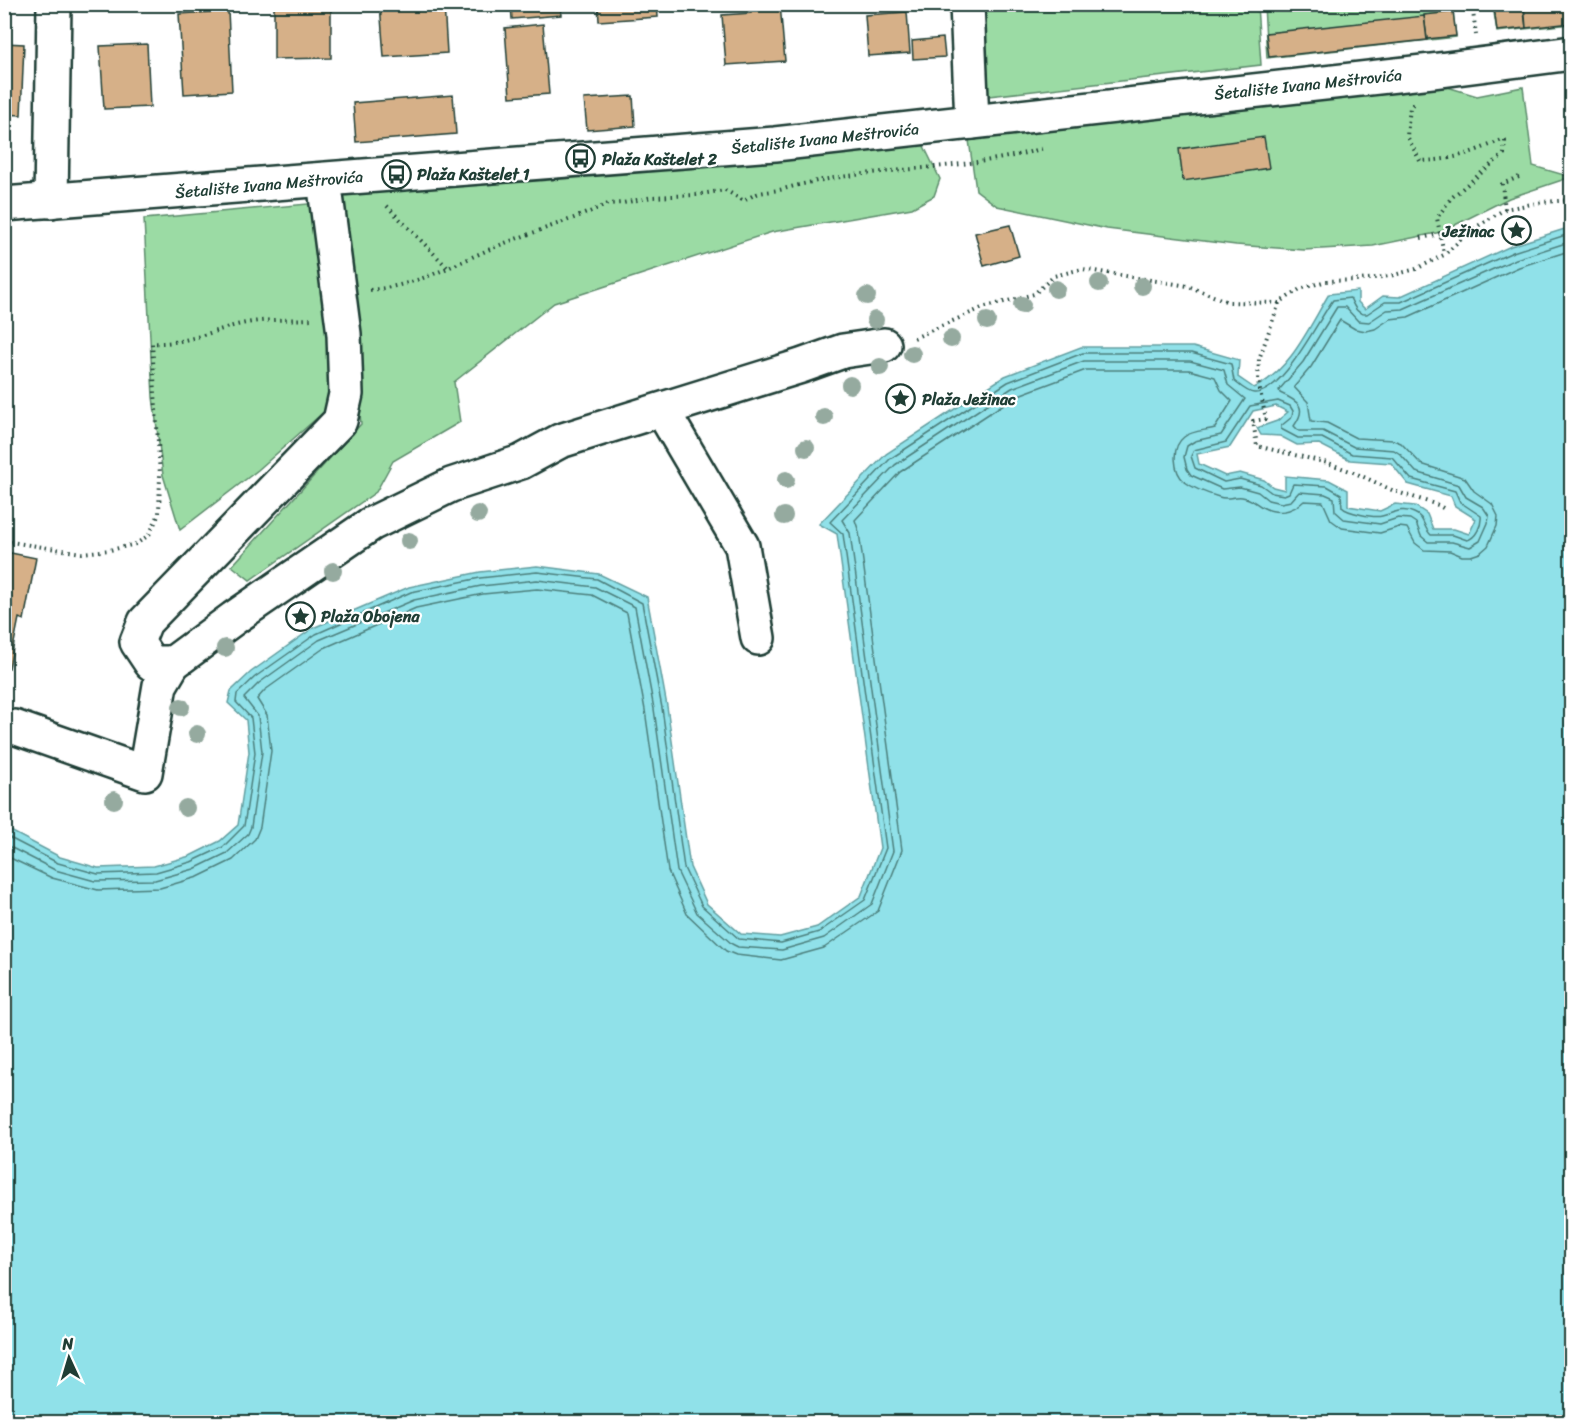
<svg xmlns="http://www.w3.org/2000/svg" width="1576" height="1427" font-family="Sriracha,sans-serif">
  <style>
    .green { fill: #9bdba4; stroke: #5d8c6c; stroke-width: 1.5 }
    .water { fill: #90e1e9; stroke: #639fa1; stroke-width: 1.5; fill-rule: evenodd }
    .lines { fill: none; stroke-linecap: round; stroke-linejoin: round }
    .shore { stroke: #4c7f7c; stroke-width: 1.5 }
    .building { fill: #d6b088; stroke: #1f3d34; stroke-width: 1.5 }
    .minor-casing { stroke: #1f3d34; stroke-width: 38 }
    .path { stroke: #1f3d34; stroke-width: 4; stroke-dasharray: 1.5 4.5; stroke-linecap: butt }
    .minor { stroke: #fff; stroke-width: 33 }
    .tree { fill: #95aa9f }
    .labels { text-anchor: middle; stroke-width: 4.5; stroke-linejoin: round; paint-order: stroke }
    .street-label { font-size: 16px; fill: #1f3d34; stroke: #fff }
    .poi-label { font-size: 16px; font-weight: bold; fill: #1f3d34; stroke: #fff; text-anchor: start }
  </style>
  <rect width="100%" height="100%" fill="#fff"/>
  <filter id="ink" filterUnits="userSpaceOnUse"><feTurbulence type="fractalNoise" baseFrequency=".0167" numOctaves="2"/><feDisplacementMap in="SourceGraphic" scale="12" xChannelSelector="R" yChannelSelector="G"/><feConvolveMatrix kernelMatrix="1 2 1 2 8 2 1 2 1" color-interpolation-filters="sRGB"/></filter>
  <g filter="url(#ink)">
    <g class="green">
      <polygon points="976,5 1257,5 1261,65 980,97"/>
      <polygon points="1264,5 1571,5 1571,24 1497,32 1493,6 1453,10 1456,37 1267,58"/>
      <polygon points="1434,83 1477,96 1523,87 1533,166 1571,177 1509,198 1441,232 1373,246 1304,250 1236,245 1107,229 997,206 976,190 968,133"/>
      <polygon points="920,138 940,179 934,196 912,208 772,232 554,303 454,382 460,422 393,461 376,492 250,580 232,566 361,424 339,193"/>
      <polygon points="319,203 335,402 258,470 180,530 163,475 153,397 144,219"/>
    </g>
    <path class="water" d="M1571 227V1422H5V828L60 857 98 868 154 866 190 856 220 841 238 825 249 752 246 720 228 703 231 691 251 672 313 628 409 587 480 572 537 566 599 574 647 597 667 706 690 867 707 904 741 934 780 937 817 927 861 896 880 848 837 534 819 524 886 454 1005 376 1081 347H1193L1239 360 1238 377 1254 388C1291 370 1309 327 1329 294L1358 291V302L1365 309 1383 296 1399 297 1511 246ZM1276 406 1288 412 1277 421 1257 428 1261 435 1280 436 1297 445 1319 444 1350 460 1391 463 1408 484 1451 496 1455 506 1476 519 1469 534 1454 529H1433L1427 514 1415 506 1395 504 1380 511 1348 506V490L1329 480 1285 476V490L1273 487 1264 480 1240 473 1225 476 1199 464 1197 454 1230 447 1253 411Z"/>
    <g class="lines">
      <g class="shore">
        <path d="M1278 401 1290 406 1293 411 1292 417 1281 426V429L1298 438H1322L1352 454 1392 457 1411 479 1455 491 1460 502 1481 516C1482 525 1476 538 1467 540L1453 535H1431C1423 528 1425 517 1414 513 1402 507 1394 513 1382 516 1374 518 1347 513 1342 507L1341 494 1327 486 1293 484 1289 493 1284 495 1272 493 1261 485 1240 479 1224 482 1195 468 1191 456 1194 450 1226 442 1250 406Z"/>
        <path d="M4 835 58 863 98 874 156 872 191 862 223 847 244 826 255 753 251 718 236 702 237 694 255 677 316 634 411 592 480 578 537 572 597 579 642 603 662 708 684 868 702 906 739 939 781 943 819 932 865 900 886 848 843 534 830 522 890 459 1008 382 1083 353H1191L1231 364 1234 381C1239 385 1248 393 1254 393 1282 395 1318 320 1333 300L1350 298C1354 305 1356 315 1367 314L1385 302H1401L1513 252 1572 233"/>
        <path d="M4 844 55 870 95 881 155 880 194 869 227 853 248 834 251 827 262 752 258 716 244 698 259 683 319 640 414 600 481 586 537 580 595 587 635 607 654 709 677 871 697 913 732 944 738 947 782 950 824 938 872 904 893 851 850 533 842 520 895 465 1012 388 1084 361H1190L1224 370 1228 385 1245 399 1221 435 1195 441 1187 446 1184 457 1187 469 1191 475 1222 489 1240 487 1258 492 1268 500 1281 503 1291 501 1299 492 1325 494 1334 498 1335 511 1344 519 1380 524 1398 518 1410 519 1416 523 1421 536 1428 542H1452L1470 547 1480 541 1488 523 1489 516 1483 507 1466 497 1459 485 1416 472 1400 454 1394 450 1354 447 1323 431H1299L1294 426C1308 407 1298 401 1280 393L1279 390 1303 362 1337 307H1345L1358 321 1369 322 1387 310 1403 309 1516 259 1572 241"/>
        <path d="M4 855 52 878 98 890 160 888 198 877 233 860 255 839 260 827 271 751 267 715 257 699 265 690 324 648 416 608 483 594 537 589 592 595 627 613 645 710 668 871 687 914 726 951 736 955 781 960 824 948 878 911 902 850 859 532 855 520 900 472 1016 396 1086 370H1189L1215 377 1221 390 1232 401 1215 428C1205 431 1193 430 1184 437 1171 447 1173 472 1185 482 1194 489 1209 494 1219 497 1227 500 1234 496 1242 497 1251 498 1255 503 1262 507 1277 515 1292 512 1304 501L1323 502 1331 520 1342 528 1380 533 1399 527 1407 528 1415 543 1424 550 1450 551 1462 556H1471L1480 553 1488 546 1497 526 1498 516 1492 504 1474 491 1465 478 1421 464 1401 443 1393 440 1356 438 1327 423 1311 421 1308 402 1294 387 1311 367 1340 320 1355 329 1366 331 1375 329 1390 319 1408 317 1519 267 1572 250"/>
      </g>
    </g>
    <g class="building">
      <polygon points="274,4 331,4 331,58 274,59"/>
      <polygon points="380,4 444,4 447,53 384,57"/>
      <polygon points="511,4 560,4 561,15 512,19"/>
      <polygon points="598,4 657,4 658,17 599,21"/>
      <polygon points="750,4 780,4 785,61 726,65 722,15 751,13"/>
      <polygon points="1513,4 1523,4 1526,28 1497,31 1494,7"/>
      <polygon points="1524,4 1572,4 1572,23 1526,28"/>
      <polygon points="228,11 232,91 184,94 179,14"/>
      <polygon points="907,12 910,53 868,56 865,15"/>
      <polygon points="1453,12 1456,36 1427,39 1424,15"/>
      <polygon points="1424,16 1427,40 1269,57 1266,33"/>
      <polygon points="543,24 549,94 510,97 505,28"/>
      <polygon points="943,38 945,57 913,59 912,41"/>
      <polygon points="4,43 24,44 21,115 4,114"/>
      <polygon points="147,44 150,107 104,109 100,46"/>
      <polygon points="453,95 456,134 356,142 353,103"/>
      <polygon points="633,96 635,126 587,130 584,99"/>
      <polygon points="1264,137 1269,168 1183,181 1179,149"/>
      <polygon points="1010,225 1019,256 984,266 975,233"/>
      <polygon points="6,552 36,558 24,620 19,618 9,668 4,667 4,555"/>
    </g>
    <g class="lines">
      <defs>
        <g id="minor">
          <polyline points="967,4 972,122"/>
          <polyline points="51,201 54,4"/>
          <polyline points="4,204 775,144 1432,71 1572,53"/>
          <polyline points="662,410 742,546 758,638"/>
          <polyline points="173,663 151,663 137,642 145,622 340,421 346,394 344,334 324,180"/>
          <polyline points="14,727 145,773 160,685 173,663 234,618 371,524 451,485 521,462 560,441 801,366 843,351 884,345"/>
        </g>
      </defs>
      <use href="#minor" class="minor-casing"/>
      <g class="path">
        <polyline points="1472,4 1476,35"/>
        <path d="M1413 104 1410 107 1407 136 1420 161C1455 160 1470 153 1502 140L1505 141 1504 154 1451 198 1437 218 1444 254"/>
        <polyline points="387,206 449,269"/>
        <polyline points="1505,209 1502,184 1519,177"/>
        <polyline points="1421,238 1440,234"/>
        <path d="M370 290C421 285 453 264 500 245 535 231 573 220 608 204L623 203 652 197 696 195 725 190 744 201C749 198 755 194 760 193 769 191 778 191 787 188 871 165 961 173 1044 148"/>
        <polyline points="1279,303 1259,359 1258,381 1266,419 1253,421 1257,446 1328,463 1353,472 1394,491 1438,505 1446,510"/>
        <polyline points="914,338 982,308 1034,294 1054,276 1082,269 1188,286 1228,302 1279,303 1300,289 1326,281 1360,280 1390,276 1416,269 1444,255 1470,231 1505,209 1543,202 1572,200"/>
        <path d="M4 541 82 553 110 550 136 544 149 535 159 514 160 475 152 343C189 345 217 327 252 322 272 319 293 320 312 319"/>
      </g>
      <use href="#minor" class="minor"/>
    </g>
    <g class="tree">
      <circle cx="1099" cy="283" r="9"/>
      <circle cx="1142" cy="286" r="9"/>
      <circle cx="1056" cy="289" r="9"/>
      <circle cx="867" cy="296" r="9"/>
      <circle cx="1022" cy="305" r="9"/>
      <circle cx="875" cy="320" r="9"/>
      <circle cx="987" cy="321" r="9"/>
      <circle cx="951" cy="339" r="9"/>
      <circle cx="912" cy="354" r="9"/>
      <circle cx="880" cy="367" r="9"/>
      <circle cx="850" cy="385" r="9"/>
      <circle cx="824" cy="417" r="9"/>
      <circle cx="806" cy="448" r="9"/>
      <circle cx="786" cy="480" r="9"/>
      <circle cx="478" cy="514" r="9"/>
      <circle cx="784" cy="516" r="9"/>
      <circle cx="409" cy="541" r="9"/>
      <circle cx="333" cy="571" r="9"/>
      <circle cx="225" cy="648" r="9"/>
      <circle cx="181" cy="707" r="9"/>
      <circle cx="197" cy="734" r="9"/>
      <circle cx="114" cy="800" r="9"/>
      <circle cx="186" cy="808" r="9"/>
    </g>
  </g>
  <defs>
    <symbol id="bus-ring" viewBox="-11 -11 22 22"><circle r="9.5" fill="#fff" stroke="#1f3d34" stroke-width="1.5"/><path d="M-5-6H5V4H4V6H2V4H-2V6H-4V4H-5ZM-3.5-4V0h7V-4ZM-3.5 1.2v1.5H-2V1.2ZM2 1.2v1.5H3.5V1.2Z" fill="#1f3d34"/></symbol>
    <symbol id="sight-ring" viewBox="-11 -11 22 22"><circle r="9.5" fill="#fff" stroke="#1f3d34" stroke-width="1.5"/><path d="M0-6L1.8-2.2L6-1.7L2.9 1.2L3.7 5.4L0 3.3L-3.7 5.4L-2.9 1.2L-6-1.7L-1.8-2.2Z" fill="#1f3d34"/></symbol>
  </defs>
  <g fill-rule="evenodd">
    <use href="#bus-ring" x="564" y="142" width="33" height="33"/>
    <use href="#bus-ring" x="380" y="158" width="33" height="33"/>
    <use href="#sight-ring" x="1500" y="214" width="33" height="33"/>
    <use href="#sight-ring" x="884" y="382" width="33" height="33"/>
    <use href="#sight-ring" x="284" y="600" width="33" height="33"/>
  </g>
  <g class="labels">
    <g class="street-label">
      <text transform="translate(1308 84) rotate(-6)" y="6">Šetalište Ivana Meštrovića</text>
      <text transform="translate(825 138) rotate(-6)" y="6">Šetalište Ivana Meštrovića</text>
      <text transform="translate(269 184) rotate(-5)" y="6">Šetalište Ivana Meštrovića</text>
    </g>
    <g class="poi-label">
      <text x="602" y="165">Plaža Kaštelet 2</text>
      <text x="417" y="180">Plaža Kaštelet 1</text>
      <text x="1495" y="237" text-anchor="end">Ježinac</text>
      <text x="922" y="405">Plaža Ježinac</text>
      <text x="321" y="622">Plaža Obojena</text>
    </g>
  </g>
  <rect width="1576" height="1427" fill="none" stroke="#fff" stroke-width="24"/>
  <rect x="12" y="12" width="1552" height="1403" fill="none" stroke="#1f3d34" stroke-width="2" filter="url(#ink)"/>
  <g transform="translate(69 1358) rotate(356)" stroke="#ffffff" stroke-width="4.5" paint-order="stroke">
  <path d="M0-4.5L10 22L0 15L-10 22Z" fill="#1f3d34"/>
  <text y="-9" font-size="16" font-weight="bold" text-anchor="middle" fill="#1f3d34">N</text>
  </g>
</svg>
